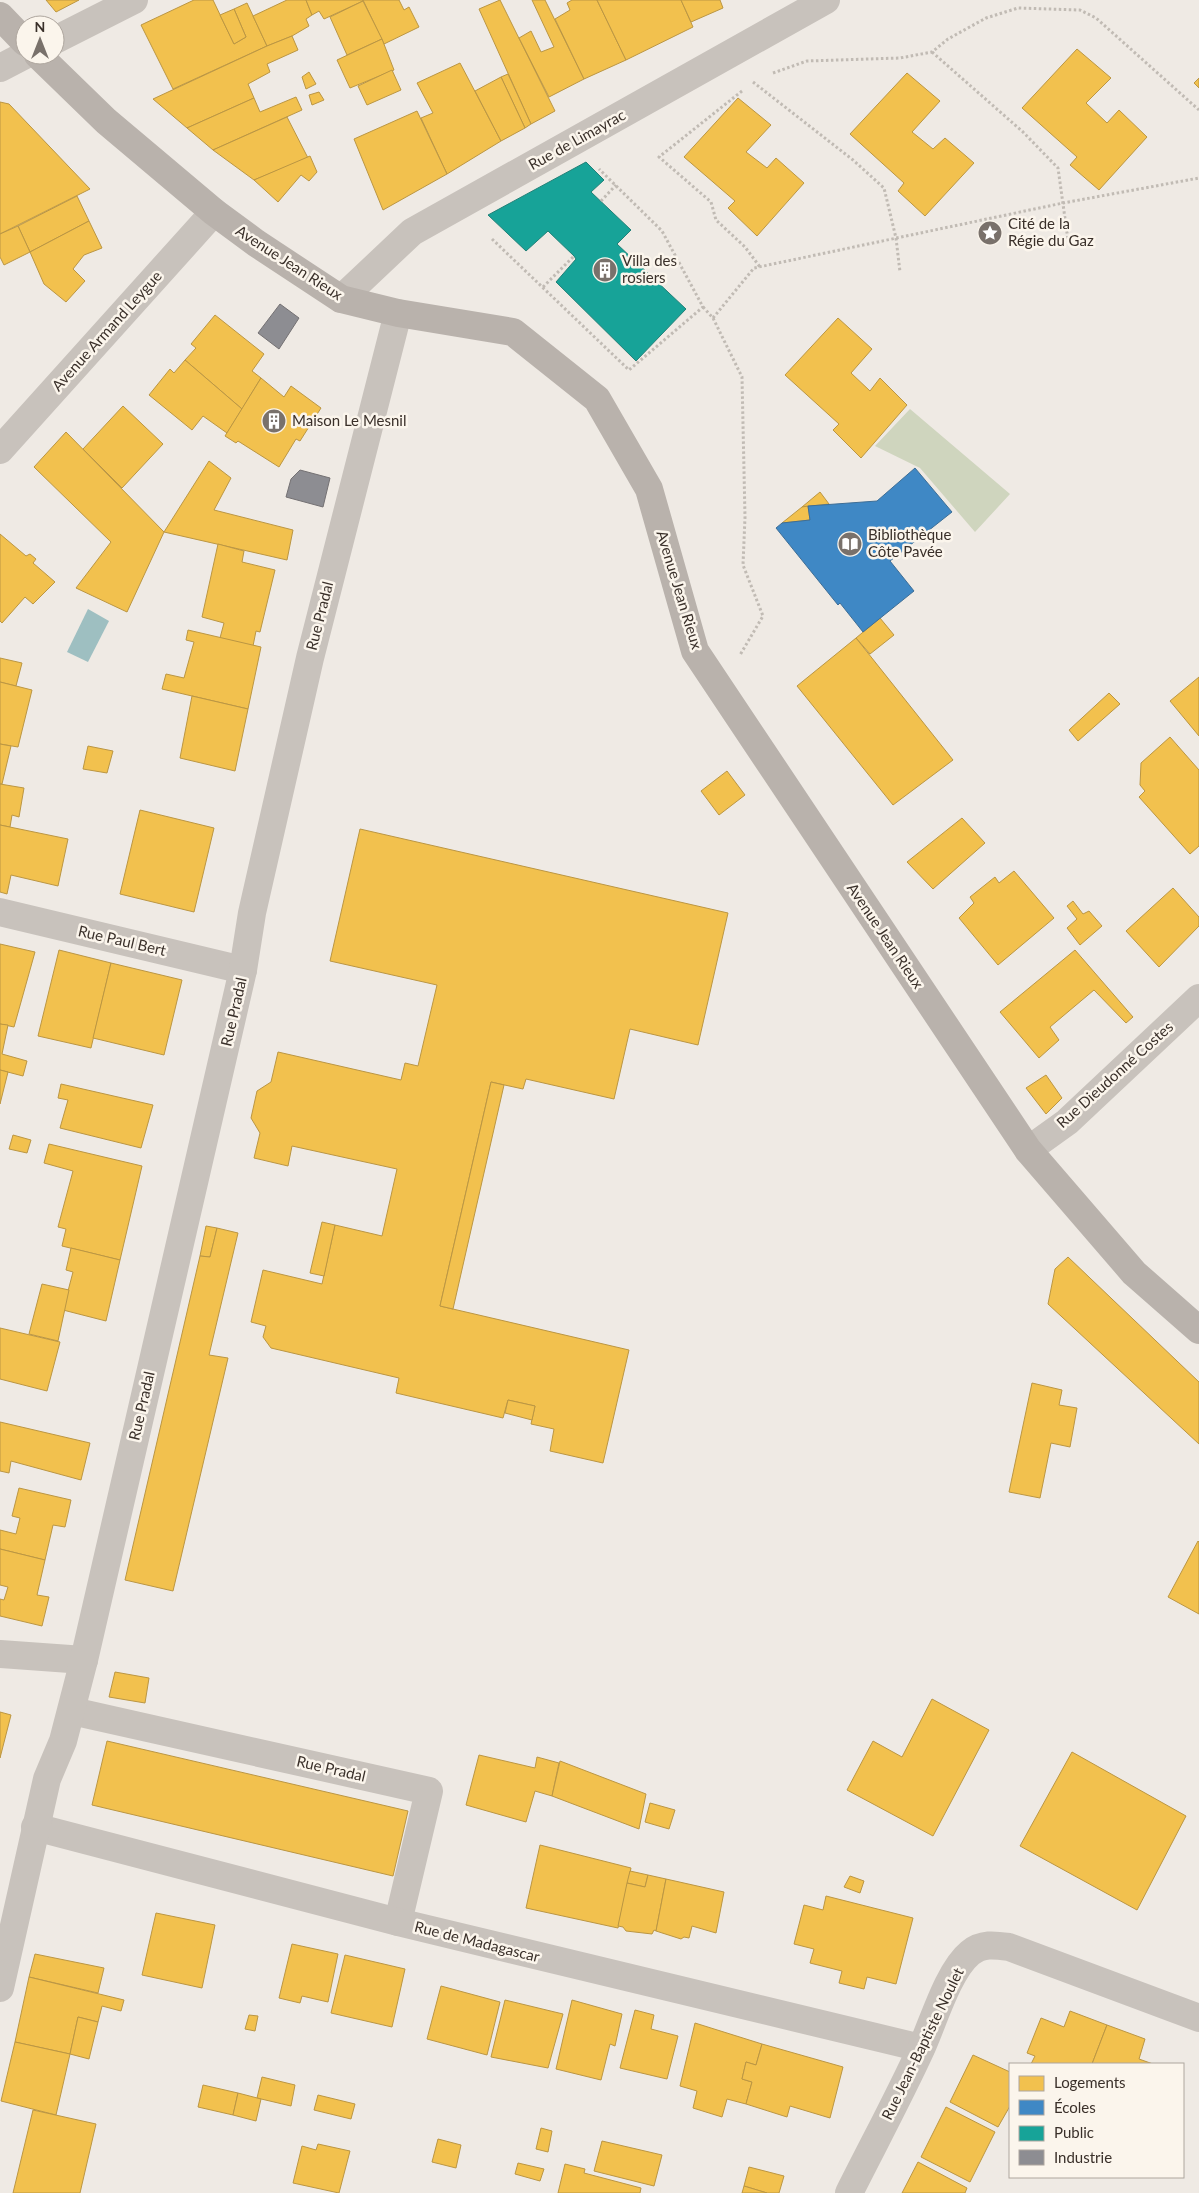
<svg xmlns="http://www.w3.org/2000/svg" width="1199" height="2193" font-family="Lato,sans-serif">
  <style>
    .green { fill: #cfd5be }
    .water { fill: #9ebfc1 }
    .homes { fill: #f2c14e; stroke: #bb9643 }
    .schools { fill: #3f88c5; stroke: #3e6e96 }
    .public { fill: #17a398; stroke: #228077 }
    .industry { fill: #8d8d92; stroke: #747173 }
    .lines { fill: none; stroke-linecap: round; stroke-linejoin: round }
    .path { stroke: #c1bbb4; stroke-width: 3; stroke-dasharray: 2.5 2.5; stroke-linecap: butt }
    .minor { stroke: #c8c2bc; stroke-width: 28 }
    .secondary { stroke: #b9b2ac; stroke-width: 28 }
    .labels { text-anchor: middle; stroke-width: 5; stroke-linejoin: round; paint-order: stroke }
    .street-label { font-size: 15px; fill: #3a302a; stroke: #fbf5ec }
    .poi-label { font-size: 15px; fill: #3a302a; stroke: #fbf5ec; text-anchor: start }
  </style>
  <rect width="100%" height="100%" fill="#efeae4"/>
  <polygon class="green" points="910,409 1010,494 975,532 920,468 875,446"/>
  <polygon class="water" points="88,609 109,621 88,662 67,652"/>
  <g class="homes">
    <polygon points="46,0 79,0 56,12"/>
    <polygon points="194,0 213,0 234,44 246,37 234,9 247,3 267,46 173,89 141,25"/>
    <polygon points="287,0 306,0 312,15 306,19 309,26 292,36 267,46 253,16"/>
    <polygon points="306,0 363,0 363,1 324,19 319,11 312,15"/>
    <polygon points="363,0 399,0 404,10 409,7 419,27 384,44"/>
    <polygon points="500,0 555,111 531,124 479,9"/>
    <polygon points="532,0 545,0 584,79 549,97 519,38 531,31 541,52 554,47"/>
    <polygon points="572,0 597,0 626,60 584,79 555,19 570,10 567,3"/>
    <polygon points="597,0 681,0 693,27 626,60"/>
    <polygon points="681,0 720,0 723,8 691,22"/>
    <polygon points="363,1 382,39 347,55 330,17"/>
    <polygon points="234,9 246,37 234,44 220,15"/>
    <polygon points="292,36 298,50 267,64 270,72 248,84 254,98 187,128 153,99 267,46"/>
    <polygon points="382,39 394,70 350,88 337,60"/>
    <polygon points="1077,49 1111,78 1086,103 1107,123 1119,110 1147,137 1099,190 1070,165 1077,157 1022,108"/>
    <polygon points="460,63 501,141 447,174 421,118 433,113 417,83"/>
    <polygon points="392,70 401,90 367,105 358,86"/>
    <polygon points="309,72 316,84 306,89 302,77"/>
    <polygon points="907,73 940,101 912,132 933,149 945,138 974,163 925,216 898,191 904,183 850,134"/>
    <polygon points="508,74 531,124 525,128 501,77"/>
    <polygon points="501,77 525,128 501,141 475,91"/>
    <polygon points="1199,78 1199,88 1194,83"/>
    <polygon points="319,92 324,100 312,105 309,95"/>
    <polygon points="296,97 302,110 213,150 187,128 254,98 260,112"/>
    <polygon points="738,98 771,125 746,152 767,168 776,158 804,183 757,236 728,208 735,201 684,157"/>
    <polygon points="0,102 9,104 90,189 0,234"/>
    <polygon points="417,111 447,174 383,210 354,139"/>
    <polygon points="287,117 308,158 254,180 213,150"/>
    <polygon points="310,156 317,172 309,181 301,175 278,202 254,180"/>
    <polygon points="77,196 89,221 30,252 18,226"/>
    <polygon points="89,221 102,248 84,255 73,269 85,281 66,302 44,284 30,252"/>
    <polygon points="18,226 30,252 4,265 0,257 0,234"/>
    <polygon points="215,315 264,354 252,371 261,378 242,409 185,360 196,348 191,344"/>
    <polygon points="838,318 872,349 851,373 870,391 880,378 907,405 861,458 833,430 839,424 785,375"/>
    <polygon points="185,360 242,409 227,433 203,416 192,430 149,395 170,369 174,373"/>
    <polygon points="261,378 284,397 291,386 321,408 300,441 296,439 279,467 238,441 236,443 225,436"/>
    <polygon points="123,406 163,444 122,488 83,449"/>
    <polygon points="66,432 164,532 127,612 76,588 111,542 34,467"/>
    <polygon points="209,461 231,478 214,510 293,530 287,560 164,532"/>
    <polygon points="820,492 829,504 802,507"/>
    <polygon points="808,506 810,520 782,523 802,507"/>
    <polygon points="0,534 26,556 30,554 36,559 33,563 55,582 33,604 25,597 2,623 0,621"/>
    <polygon points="218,544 244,551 242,562 275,570 260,632 256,631 253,646 220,638 224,623 202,617"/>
    <polygon points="880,618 894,635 870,654 856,638"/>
    <polygon points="188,630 261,647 248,709 162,689 166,674 184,678 194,642 186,640"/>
    <polygon points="856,638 953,760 893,805 797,686"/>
    <polygon points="0,658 22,663 16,686 0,682"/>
    <polygon points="1199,677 1199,736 1170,701"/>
    <polygon points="0,682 32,690 18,747 0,744"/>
    <polygon points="1109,693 1120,704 1078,741 1069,730"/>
    <polygon points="192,696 248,709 235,771 180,758"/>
    <polygon points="1170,737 1199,770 1199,846 1190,854 1139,797 1145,791 1140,785 1141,763"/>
    <polygon points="0,744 11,746 2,784 0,784"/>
    <polygon points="88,746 113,751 107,773 83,769"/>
    <polygon points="727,771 745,795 719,815 701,791"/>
    <polygon points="0,784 24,788 19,817 12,815 10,827 0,825"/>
    <polygon points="140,810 214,828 194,912 120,894"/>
    <polygon points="962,818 985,843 933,889 907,862"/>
    <polygon points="0,825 68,839 58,886 11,875 7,894 0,892"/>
    <polygon points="360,829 728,913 698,1045 630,1029 614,1099 526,1079 523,1089 491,1082 440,1306 629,1350 603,1463 550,1451 554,1429 531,1424 535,1406 508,1400 503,1418 396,1393 399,1378 271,1348 263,1337 266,1326 251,1322 263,1270 322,1284 335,1225 382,1236 397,1169 292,1146 288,1166 254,1158 260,1133 251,1118 257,1091 271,1082 278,1052 401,1080 405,1063 418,1066 437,985 330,961"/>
    <polygon points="1014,871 1054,918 998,965 959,918 974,903 970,897 995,877 999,883"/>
    <polygon points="1173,888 1199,917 1199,926 1159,967 1126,931"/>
    <polygon points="1073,901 1083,914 1089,911 1102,926 1080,945 1067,928 1077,919 1067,906"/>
    <polygon points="0,944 35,952 14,1027 0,1024"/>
    <polygon points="59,950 111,963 91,1048 38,1036"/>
    <polygon points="1075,950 1133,1017 1126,1023 1094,990 1050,1027 1059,1040 1039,1058 1000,1012"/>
    <polygon points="111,963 182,980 164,1055 93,1038"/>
    <polygon points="0,1024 8,1025 2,1054 27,1061 23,1076 0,1070"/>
    <polygon points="0,1070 8,1072 0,1104"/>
    <polygon points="1046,1075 1062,1098 1046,1114 1026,1088"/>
    <polygon points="491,1082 504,1085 453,1309 440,1306"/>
    <polygon points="61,1084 153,1105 141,1148 60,1128 68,1100 58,1098"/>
    <polygon points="13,1135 31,1140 27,1153 9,1149"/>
    <polygon points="49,1144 142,1166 120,1260 62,1246 66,1229 58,1227 73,1171 44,1163"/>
    <polygon points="322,1222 335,1225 324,1276 310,1273"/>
    <polygon points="206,1226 217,1228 210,1257 200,1256"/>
    <polygon points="217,1228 238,1233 209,1355 228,1358 173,1591 125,1580 200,1256 210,1257"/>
    <polygon points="71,1248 120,1260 106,1321 63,1310 73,1272 66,1270"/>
    <polygon points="1068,1257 1199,1382 1199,1444 1048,1304 1055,1269"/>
    <polygon points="42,1284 69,1290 58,1341 29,1334"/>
    <polygon points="0,1328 60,1342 47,1391 0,1379"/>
    <polygon points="1032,1383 1062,1390 1059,1405 1077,1408 1070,1447 1051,1443 1040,1498 1009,1492"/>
    <polygon points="508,1400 535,1406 532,1420 505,1413"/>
    <polygon points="0,1422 90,1443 81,1480 11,1461 9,1473 0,1471"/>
    <polygon points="19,1488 71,1500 65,1527 53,1525 45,1560 0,1549 0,1530 16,1534 20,1518 12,1516"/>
    <polygon points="1198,1541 1199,1542 1199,1614 1168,1597"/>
    <polygon points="0,1549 45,1560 37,1595 49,1597 42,1626 0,1616 0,1599 4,1600 8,1587 0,1585"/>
    <polygon points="115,1672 149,1678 145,1703 109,1697"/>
    <polygon points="932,1699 989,1730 933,1836 847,1790 873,1741 902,1757"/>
    <polygon points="0,1712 11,1715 0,1758"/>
    <polygon points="107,1741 408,1811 393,1876 92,1805"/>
    <polygon points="1072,1752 1186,1816 1137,1910 1020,1846"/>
    <polygon points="479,1755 535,1768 537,1757 559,1763 552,1796 535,1791 526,1822 466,1805"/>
    <polygon points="560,1761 646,1794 639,1829 552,1796"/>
    <polygon points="650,1803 675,1810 669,1829 645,1822"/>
    <polygon points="540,1845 631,1868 618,1928 526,1908"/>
    <polygon points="630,1871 648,1875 645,1887 627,1883"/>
    <polygon points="648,1875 666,1879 656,1931 654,1930 652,1934 626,1931 623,1927 618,1926 627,1883 645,1887"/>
    <polygon points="850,1876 864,1881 860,1893 844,1887"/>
    <polygon points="666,1879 724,1892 716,1933 692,1926 689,1938 684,1937 681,1939 656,1931"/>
    <polygon points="826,1896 913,1918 896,1984 867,1977 864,1989 839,1983 842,1971 810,1963 814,1949 794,1944 804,1905 823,1910"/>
    <polygon points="156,1913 215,1925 202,1988 142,1975"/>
    <polygon points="292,1944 338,1954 328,2002 302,1996 300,2003 279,1998"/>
    <polygon points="35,1954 104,1968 98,1993 29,1977"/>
    <polygon points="345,1955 405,1969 392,2027 331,2013"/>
    <polygon points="29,1977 124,2000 121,2011 102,2006 98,2022 78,2017 70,2054 15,2042"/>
    <polygon points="441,1986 500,2002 487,2055 427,2039"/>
    <polygon points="505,2000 563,2014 548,2068 491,2057"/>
    <polygon points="572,2000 622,2014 615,2046 610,2044 601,2080 556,2069"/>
    <polygon points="635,2010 654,2015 651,2029 678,2036 667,2079 620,2068"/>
    <polygon points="1070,2011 1107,2025 1092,2064 1031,2064 1035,2056 1027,2053 1041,2018 1064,2027"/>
    <polygon points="249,2015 258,2016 255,2031 245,2029"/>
    <polygon points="78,2017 98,2022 89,2059 70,2054"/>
    <polygon points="695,2023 762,2044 756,2065 746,2062 742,2079 752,2082 746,2104 727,2099 722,2117 693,2108 697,2091 680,2086"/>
    <polygon points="1107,2025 1145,2039 1139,2059 1153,2064 1092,2064"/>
    <polygon points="15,2042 70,2054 56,2115 1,2101"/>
    <polygon points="762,2044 843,2067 830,2118 790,2106 787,2117 746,2104 752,2082 742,2079 746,2062 756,2065"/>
    <polygon points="973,2055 1010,2072 1010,2106 998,2127 950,2102"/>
    <polygon points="262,2077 295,2085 291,2106 257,2098"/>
    <polygon points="203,2085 238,2093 233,2115 198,2107"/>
    <polygon points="238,2093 261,2099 256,2121 233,2115"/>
    <polygon points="318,2095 355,2104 351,2119 314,2110"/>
    <polygon points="946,2107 995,2132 970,2182 921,2157"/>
    <polygon points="33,2110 96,2124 80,2193 13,2193"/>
    <polygon points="541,2128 552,2131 548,2152 536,2149"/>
    <polygon points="438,2139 461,2145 456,2168 432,2162"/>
    <polygon points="602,2141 662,2155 654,2186 594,2171"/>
    <polygon points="318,2144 350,2151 339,2193 293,2183 302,2146 316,2150"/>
    <polygon points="918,2162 967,2188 965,2193 902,2193"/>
    <polygon points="518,2163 544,2169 540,2181 515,2174"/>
    <polygon points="565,2164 585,2169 584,2173 641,2188 640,2193 558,2193"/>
    <polygon points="749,2167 784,2176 779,2193 767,2193 744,2186"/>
    <polygon points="744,2186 767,2193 742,2193"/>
  </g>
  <polygon class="schools" points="915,468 952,512 890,561 914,591 863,632 840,603 838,605 776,528 782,523 810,520 808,506 877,501"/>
  <polygon class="public" points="586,162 604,180 591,192 631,230 617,244 686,309 636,361 556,282 576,259 574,256 548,231 526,251 488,215"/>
  <g class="industry">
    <polygon points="280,304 299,318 279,349 258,333"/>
    <polygon points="300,470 330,478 323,507 286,497 291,479"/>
  </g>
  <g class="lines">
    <g class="path">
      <polyline points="932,52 1023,132 1058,168 1068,240"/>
      <polyline points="773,73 807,61 900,58 932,52 948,39 986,18 1018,8 1080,10 1096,18 1199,110"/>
      <polyline points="753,82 853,160 884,188 896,238 900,272"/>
      <polyline points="742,91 659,157 711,202 716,220 745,247 760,267"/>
      <polyline points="601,201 616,185"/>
      <polyline points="492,239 629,370 703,307 662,231 599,169"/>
      <polyline points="543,287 574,256"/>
      <polyline points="703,307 713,318 742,377 745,517 743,565 763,616 740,655"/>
      <polyline points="713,318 754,268 1063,203 1199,178"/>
    </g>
    <g class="minor">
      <polyline points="55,40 134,0"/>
      <polyline points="0,68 25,55"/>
      <polyline points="341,299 412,232 826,0"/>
      <polyline points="0,450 214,212"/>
      <polyline points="0,912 243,970"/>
      <polyline points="1028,1150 1067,1122 1199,998"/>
      <polyline points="0,1654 84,1660"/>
      <polyline points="72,1711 429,1791 398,1922"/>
      <polyline points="35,1827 398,1922 921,2048"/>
      <polyline points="0,1988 47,1779 63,1741 84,1660 243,970 252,913 310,658 398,313"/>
      <path d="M849 2193C873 2145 899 2097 921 2049 933 2023 948 1971 970 1953 982 1943 995 1945 1009 1947L1199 2018"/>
    </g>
    <g class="secondary">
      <polyline points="0,16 25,42"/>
      <polyline points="38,55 106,121 214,212 256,243 341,299 398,313 513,332 597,399 649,489 695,651 1028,1150 1134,1273 1199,1330"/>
    </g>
  </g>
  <defs>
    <symbol id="sight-disc" viewBox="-11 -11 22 22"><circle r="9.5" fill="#79716b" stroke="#fbf5ec"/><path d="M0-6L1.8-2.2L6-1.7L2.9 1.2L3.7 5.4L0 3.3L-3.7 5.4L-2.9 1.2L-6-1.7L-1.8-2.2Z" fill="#fff"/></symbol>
    <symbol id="building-disc" viewBox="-11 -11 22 22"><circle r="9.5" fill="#79716b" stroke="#fbf5ec"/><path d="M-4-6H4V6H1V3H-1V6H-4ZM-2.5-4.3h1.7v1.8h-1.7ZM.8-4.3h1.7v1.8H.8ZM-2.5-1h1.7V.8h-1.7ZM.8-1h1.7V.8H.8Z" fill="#fff"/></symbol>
    <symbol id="library-disc" viewBox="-11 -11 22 22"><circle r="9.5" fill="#79716b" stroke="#fbf5ec"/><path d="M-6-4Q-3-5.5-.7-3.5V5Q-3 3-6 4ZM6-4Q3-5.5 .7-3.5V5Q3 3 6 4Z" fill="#fff"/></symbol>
  </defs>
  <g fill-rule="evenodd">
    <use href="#sight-disc" x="976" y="219" width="28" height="28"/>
    <use href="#building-disc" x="591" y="256" width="28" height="28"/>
    <use href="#building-disc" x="260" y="407" width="28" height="28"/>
    <use href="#library-disc" x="836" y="530" width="28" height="28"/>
  </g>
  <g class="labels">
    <g class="street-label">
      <text transform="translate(577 140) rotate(-29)" y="5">Rue de Limayrac</text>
      <text transform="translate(289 263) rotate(33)" y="5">Avenue Jean Rieux</text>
      <text transform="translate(107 331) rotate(-48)" y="5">Avenue Armand Leygue</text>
      <text transform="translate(679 590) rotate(73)" y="5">Avenue Jean Rieux</text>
      <text transform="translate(320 616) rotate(-76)" y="5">Rue Pradal</text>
      <text transform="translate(885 936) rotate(56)" y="5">Avenue Jean Rieux</text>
      <text transform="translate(122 941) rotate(13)" y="5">Rue Paul Bert</text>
      <text transform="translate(234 1012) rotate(-77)" y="5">Rue Pradal</text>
      <text transform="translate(1115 1075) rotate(-42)" y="5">Rue Dieudonné Costes</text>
      <text transform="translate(142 1406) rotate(-77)" y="5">Rue Pradal</text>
      <text transform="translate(331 1769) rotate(13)" y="5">Rue Pradal</text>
      <text transform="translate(477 1942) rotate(14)" y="5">Rue de Madagascar</text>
      <text transform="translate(923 2044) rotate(-64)" y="5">Rue Jean-Baptiste Noulet</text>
    </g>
    <g class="poi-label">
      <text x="1008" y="229">Cité de la<tspan x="1008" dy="17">Régie du Gaz</tspan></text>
      <text x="622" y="266">Villa des<tspan x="622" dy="17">rosiers</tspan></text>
      <text x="292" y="426">Maison Le Mesnil</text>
      <text x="868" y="540">Bibliothèque<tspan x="868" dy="17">Côte Pavée</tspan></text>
    </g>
  </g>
  <rect x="1009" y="2063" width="175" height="115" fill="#fbf5ec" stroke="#aea69e"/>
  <rect x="1019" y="2076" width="25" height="15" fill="#f2c14e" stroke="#aea69e"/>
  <text x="1054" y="2088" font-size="15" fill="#3a302a">Logements</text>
  <rect x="1019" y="2100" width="25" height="15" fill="#3f88c5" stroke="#aea69e"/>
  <text x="1054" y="2113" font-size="15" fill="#3a302a">Écoles</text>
  <rect x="1019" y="2126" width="25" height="15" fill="#17a398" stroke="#aea69e"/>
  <text x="1054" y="2138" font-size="15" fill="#3a302a">Public</text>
  <rect x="1019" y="2150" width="25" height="15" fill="#8d8d92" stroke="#aea69e"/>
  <text x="1054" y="2163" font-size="15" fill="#3a302a">Industrie</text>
  <g transform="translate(40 40)"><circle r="24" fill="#fbf5ec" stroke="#aea69e"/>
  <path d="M0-4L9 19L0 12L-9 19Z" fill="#79716b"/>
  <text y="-8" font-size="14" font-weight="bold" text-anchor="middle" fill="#3a302a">N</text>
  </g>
</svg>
